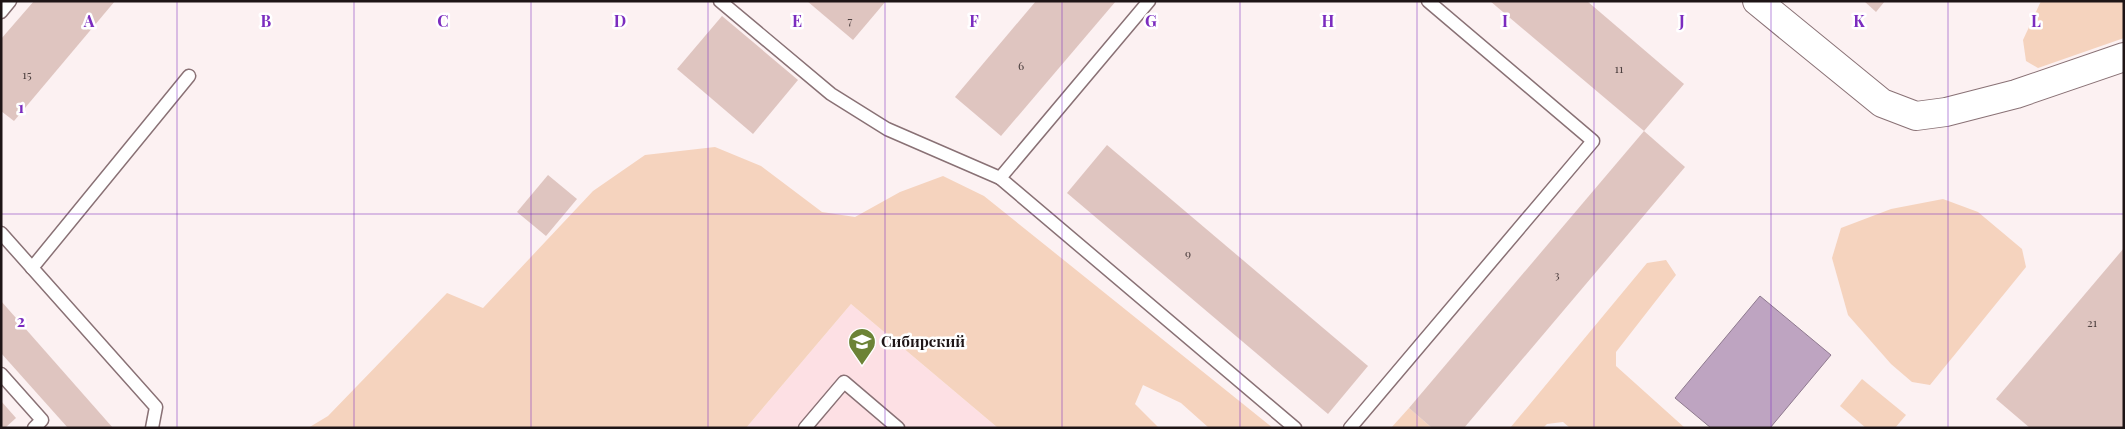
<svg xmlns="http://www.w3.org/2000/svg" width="2125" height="429" font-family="'Playfair Display',serif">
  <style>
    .built { fill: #fde0e4 }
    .green { fill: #f5d3be }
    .water { fill: #bea4c1; stroke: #8e798e }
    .building { fill: #dfc5c0 }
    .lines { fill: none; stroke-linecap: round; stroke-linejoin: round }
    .service-casing { stroke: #897175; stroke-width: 15 }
    .tertiary-casing { stroke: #897175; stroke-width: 30 }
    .service { stroke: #fff; stroke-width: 12 }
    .tertiary { stroke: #fff; stroke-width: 28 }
    .grid { fill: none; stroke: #7b2cbf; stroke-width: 1; stroke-opacity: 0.55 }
    .labels { text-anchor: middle; stroke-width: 5; stroke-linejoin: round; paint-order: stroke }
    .number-label { font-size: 12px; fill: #4e4140 }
    .poi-label { font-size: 15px; font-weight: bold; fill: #1e1516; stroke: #fff; text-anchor: start }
    .grid-label { font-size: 16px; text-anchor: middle; font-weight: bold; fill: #7b2cbf; stroke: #fff; stroke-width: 5; stroke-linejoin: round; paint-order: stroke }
  </style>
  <rect width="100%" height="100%" fill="#fcf1f2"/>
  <polygon class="built" points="851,304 998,428 746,428"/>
  <g class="green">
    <polygon points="2041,1 2124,1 2124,38 2038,68 2026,61 2023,40"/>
    <polygon points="715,147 761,166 822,212 855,217 900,192 943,176 984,196 1273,428 1209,428 1181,403 1143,385 1135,404 1159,428 998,428 851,304 746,428 308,428 328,416 447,293 483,308 593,191 645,155"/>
    <polygon points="1943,199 1978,212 2022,249 2026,267 1930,385 1912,382 1891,364 1848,315 1832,258 1841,228 1891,209"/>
    <polygon points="1666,260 1676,275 1616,352 1616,366 1685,428 1570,428 1563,422 1547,424 1543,428 1510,428 1647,263"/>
    <polygon points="1862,379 1906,415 1895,428 1866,428 1840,406"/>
    <polygon points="1409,408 1432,428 1391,428"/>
  </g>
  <polygon class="water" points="1760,296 1831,355 1770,428 1711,428 1675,398"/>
  <g class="building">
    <polygon points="34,1 115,1 14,121 1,111 1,39"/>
    <polygon points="807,1 886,1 853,40"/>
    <polygon points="1036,1 1116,1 1001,136 955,97"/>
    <polygon points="1490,1 1587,1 1684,84 1644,131"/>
    <polygon points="1864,1 1885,1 1876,12"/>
    <polygon points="722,16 798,80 753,134 677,69"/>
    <polygon points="1644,131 1685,167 1464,428 1432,428 1409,408"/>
    <polygon points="1107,145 1368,366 1328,414 1067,193"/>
    <polygon points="548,175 577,199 546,236 517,212"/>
    <polygon points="2124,248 2124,428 2030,428 1996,399"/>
    <polygon points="1,301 113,428 68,428 1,353"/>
    <polygon points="1,401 16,418 5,428 1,428"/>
  </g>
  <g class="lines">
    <defs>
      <g id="service">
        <polyline points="720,1 831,94 887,129 1000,178"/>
        <polyline points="1149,1 1000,178 1295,428"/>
        <polyline points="1,12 10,1"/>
        <polyline points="1,233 156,407 152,428"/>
        <polyline points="32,268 189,76"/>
        <polyline points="1,374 42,420 34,428"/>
        <polyline points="805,428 844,382 898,428"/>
        <polyline points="1350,428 1593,141 1428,1"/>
      </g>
      <polyline id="tertiary" points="1757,1 1882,103 1916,116 1946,112 2016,94 2124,57"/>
    </defs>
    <use href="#service" class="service-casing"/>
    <use href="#tertiary" class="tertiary-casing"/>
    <use href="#service" class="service"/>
    <use href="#tertiary" class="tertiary"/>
  </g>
  <path class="grid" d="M177 1V428M354 1V428M531 1V428M708 1V428M885 1V428M1062 1V428M1240 1V428M1417 1V428M1594 1V428M1771 1V428M1948 1V428M1 214H2124"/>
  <defs>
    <symbol id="school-pin" viewBox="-11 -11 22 30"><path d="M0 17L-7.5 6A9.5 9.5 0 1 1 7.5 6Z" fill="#6c8336" stroke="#fff"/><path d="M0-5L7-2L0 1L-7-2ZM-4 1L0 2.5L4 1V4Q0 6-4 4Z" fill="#fff"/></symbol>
  </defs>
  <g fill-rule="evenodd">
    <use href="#school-pin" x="846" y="326" width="32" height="43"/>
  </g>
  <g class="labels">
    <g class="number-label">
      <text x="850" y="25">7</text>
      <text x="1021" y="70">6</text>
      <text x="1619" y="73">11</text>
      <text x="27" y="79">15</text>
      <text x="1188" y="258">9</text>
      <text x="1557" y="279">3</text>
      <text x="2092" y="327">21</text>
    </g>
    <g class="poi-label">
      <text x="881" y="347">Сибирский</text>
    </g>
  </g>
  <g class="grid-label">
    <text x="89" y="27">A</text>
    <text x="266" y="27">B</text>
    <text x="443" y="27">C</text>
    <text x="620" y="27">D</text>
    <text x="797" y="27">E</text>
    <text x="974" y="27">F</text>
    <text x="1151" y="27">G</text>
    <text x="1328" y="27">H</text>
    <text x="1505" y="27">I</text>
    <text x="1682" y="27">J</text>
    <text x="1859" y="27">K</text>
    <text x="2036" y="27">L</text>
    <text x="21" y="113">1</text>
    <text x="21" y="327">2</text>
  </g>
  <rect width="2125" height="429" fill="none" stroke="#1e1516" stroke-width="5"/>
</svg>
